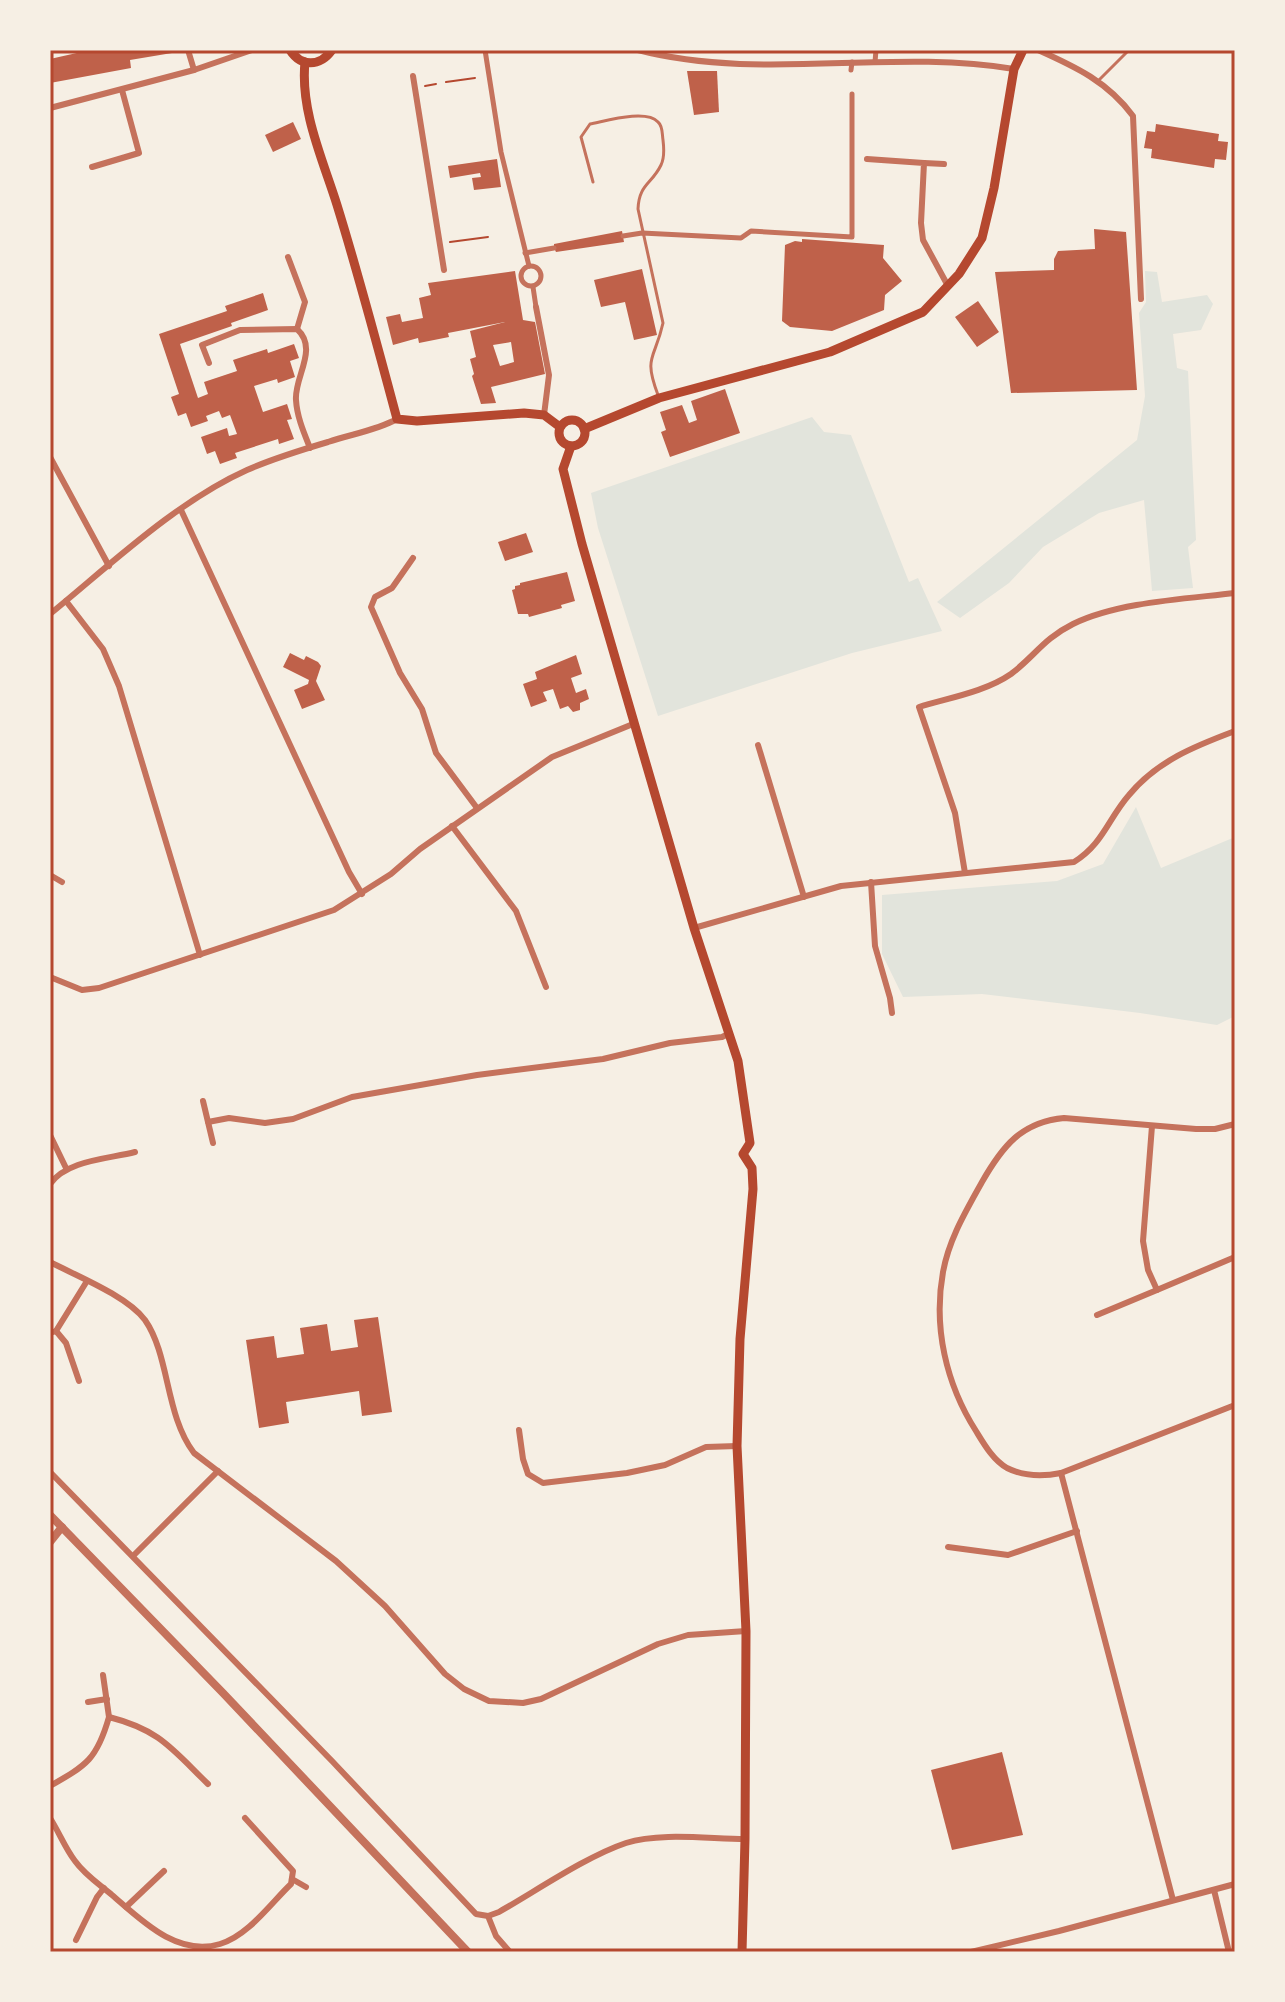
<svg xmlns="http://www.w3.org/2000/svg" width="1285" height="2002" font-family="'Zilla Slab',serif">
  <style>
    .green { fill: #e2e4dc }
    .building { fill: #bf614a; fill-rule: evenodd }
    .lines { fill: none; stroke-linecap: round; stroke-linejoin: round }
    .path { stroke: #b5482f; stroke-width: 2 }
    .service { stroke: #c5725c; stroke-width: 3 }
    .pedestrian { stroke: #c5725c; stroke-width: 5 }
    .minor { stroke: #c5725c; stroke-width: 6 }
    .tertiary { stroke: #c5725c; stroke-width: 8 }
    .secondary { stroke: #b5482f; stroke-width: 9 }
    .neatline { fill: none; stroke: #b5482f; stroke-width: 3 }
  </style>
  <rect width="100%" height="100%" fill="#f6efe4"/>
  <g class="green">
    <polygon points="1145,271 1157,272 1162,302 1207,295 1213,304 1201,330 1173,334 1177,368 1188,371 1196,540 1188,547 1193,588 1152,591 1144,500 1099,513 1043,547 1009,583 960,618 937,602 1137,440 1145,396 1139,313 1146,302"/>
    <polygon points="812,417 824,432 851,435 909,582 918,578 942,631 852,653 658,716 598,528 591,493"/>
    <polygon points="1136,807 1161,868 1235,837 1235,1016 1217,1025 1140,1013 982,994 903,997 882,954 882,895 1057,881 1103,864"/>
  </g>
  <g class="building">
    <polygon points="90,50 178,50 178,52 130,60 131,68 50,83 50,59"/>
    <polygon points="687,71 717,71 719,112 694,115"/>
    <polygon points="293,122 301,139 273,152 265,135"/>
    <polygon points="1156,124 1219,134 1218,141 1228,142 1226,160 1215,159 1214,168 1151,158 1152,149 1144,148 1147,131 1155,132"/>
    <polygon points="497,159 501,187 474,190 472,178 481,177 480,173 450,178 448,166"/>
    <polygon points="1094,229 1126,232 1137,390 1011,393 995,272 1054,270 1054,259 1058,251 1095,249"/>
    <polygon points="622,231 624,242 556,252 554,248 554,244"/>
    <polygon points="802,239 884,245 883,258 902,281 885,295 884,310 832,331 790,327 782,321 785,245 795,241 802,242"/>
    <polygon points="642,269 657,335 634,340 625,302 601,307 594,280"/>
    <path d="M515 271 523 320 535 322 545 374 491 387 496 403 481 404 472 376 474 374 470 359 476 357 470 331 505 322 448 333 449 337 419 343 418 338 393 345 386 317 400 314 402 322 423 318 419 298 431 295 428 283ZM511 342 514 362 500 366 493 345Z"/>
    <polygon points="263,293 268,310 231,323 232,326 180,344 198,398 208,394 204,382 237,371 233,360 267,349 268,353 294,344 299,358 290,361 295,377 278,383 277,379 254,386 263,412 287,404 292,419 287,420 294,439 279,444 278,439 235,453 237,458 220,464 215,451 207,454 201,437 227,428 229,436 237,434 230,415 222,418 219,411 206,416 208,421 191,427 186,413 178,416 171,397 179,394 159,334 227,311 225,306"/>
    <polygon points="978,301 999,332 977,347 955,317"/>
    <polygon points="725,389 740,433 670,457 661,432 666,430 660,412 682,405 689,423 697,420 691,401"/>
    <polygon points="526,533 533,552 505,561 498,542"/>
    <polygon points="567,572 575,601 561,605 562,608 529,617 528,614 518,614 512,590 515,589 515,586 520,585 520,583"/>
    <polygon points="290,653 304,660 306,656 318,662 321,666 316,681 325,700 302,709 294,690 308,684 309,680 283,667"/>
    <polygon points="576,655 582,674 571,678 576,693 586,689 589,699 580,703 580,710 573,712 568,706 560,709 553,689 543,692 547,701 531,707 523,684 537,679 535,672"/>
    <polygon points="378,1317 392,1412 362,1416 359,1391 286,1402 289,1423 259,1428 246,1340 274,1336 277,1358 304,1354 300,1328 327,1324 331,1351 358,1347 354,1320"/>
    <polygon points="1002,1752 1023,1835 952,1850 931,1770"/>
  </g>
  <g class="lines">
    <g class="path">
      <polyline points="446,82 475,78"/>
      <polyline points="425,86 436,84"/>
      <polyline points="450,242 488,237"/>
    </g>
    <g class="service">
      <polyline points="1099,80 1129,50"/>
      <path d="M593 182 581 137 590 124C606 121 646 109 658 122 663 126 662 134 663 140 664 148 665 157 661 165 652 184 639 184 638 209L663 323C655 360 643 355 658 395"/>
    </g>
    <g class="pedestrian">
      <polyline points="485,50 501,152 529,266"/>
      <polyline points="875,62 876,50"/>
      <polyline points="851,70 852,62"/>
      <polyline points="623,236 642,233 741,238 751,231 852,237 852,94"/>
      <polyline points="525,253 554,248"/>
      <circle cx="531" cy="276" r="10"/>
      <polyline points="533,287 536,307"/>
    </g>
    <g class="minor">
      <polyline points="188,50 194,70"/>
      <path d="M638 50C761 82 889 48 1014 69"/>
      <path d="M1038 50C1076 67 1108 82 1133 116L1141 299"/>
      <polyline points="413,76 444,270"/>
      <polyline points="50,108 194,70 252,50"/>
      <polyline points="867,159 924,163 921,223 923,240 948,286"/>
      <polyline points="924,163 944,164"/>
      <polyline points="92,167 139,153 122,90"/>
      <polyline points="288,257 305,302 297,329"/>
      <polyline points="536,307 549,375 544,415"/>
      <path d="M209 363 202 345 240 330 297 329C319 349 294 377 296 400 297 417 304 433 310 448"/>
      <polyline points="50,457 109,566"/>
      <polyline points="181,510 349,872 362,894"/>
      <polyline points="413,558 392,588 375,597 371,607 400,673 422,709 436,753 477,808"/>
      <polyline points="66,601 103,649 119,686 200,955"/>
      <path d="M50 614C110 565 176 502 247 470 272 459 301 450 328 442 351 434 375 431 397 419"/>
      <polyline points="758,745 804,897"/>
      <polyline points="452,826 516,911 546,987"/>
      <path d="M965 873 955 813 919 707C948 698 985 692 1011 674 1035 656 1043 639 1073 624 1118 602 1185 599 1235 593"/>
      <polyline points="50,875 62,882"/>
      <polyline points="871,882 875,946 890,998 892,1013"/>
      <path d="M694 928 841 886 1074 862C1103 844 1108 819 1129 795 1157 761 1195 746 1235 731"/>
      <polyline points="50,977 82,990 99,988 334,910 391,874 420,849 552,757 633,724"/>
      <polyline points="203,1101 213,1143"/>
      <polyline points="208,1122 229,1118 265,1123 293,1119 352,1097 477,1075 603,1059 670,1043 722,1037 728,1034"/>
      <path d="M1235 1124 1215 1129H1196L1064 1118C1021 1122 1002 1147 982 1182 966 1211 949 1239 943 1272 933 1327 946 1384 976 1431 984 1444 993 1460 1007 1468 1025 1477 1042 1477 1061 1473L1235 1405"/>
      <polyline points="1152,1126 1143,1241 1148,1270 1157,1290 1235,1257"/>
      <polyline points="50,1135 66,1168"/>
      <path d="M50 1184C67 1160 108 1159 135 1152"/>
      <path d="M50 1262C77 1276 127 1296 145 1320 170 1356 165 1415 194 1453L336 1561 385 1606 445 1674 464 1689 489 1701 523 1703 541 1699 658 1644 688 1635 746 1631"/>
      <polyline points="1097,1315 1157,1290"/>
      <polyline points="56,1331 66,1343 79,1381"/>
      <polyline points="50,1333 56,1331 87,1281"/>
      <polyline points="519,1430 523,1459 528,1474 543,1483 627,1473 665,1465 706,1447 737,1446"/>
      <polyline points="50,1472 332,1761 476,1914 488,1916 496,1936 510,1952"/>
      <polyline points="1061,1473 1173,1900"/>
      <polyline points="948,1547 1008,1555 1077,1531"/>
      <polyline points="133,1556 218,1471"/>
      <polyline points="103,1675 109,1717"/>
      <polyline points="88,1702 107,1699"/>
      <path d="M50 1786C87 1765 97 1759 109 1717 160 1730 172 1749 208 1784"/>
      <path d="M50 1818C59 1832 65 1848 75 1861 85 1875 99 1884 112 1895 141 1920 177 1957 220 1944 248 1936 271 1903 291 1884L293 1871 245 1818"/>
      <polyline points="292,1879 306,1887"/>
      <polyline points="1214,1890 1229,1952"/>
      <polyline points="126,1907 164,1871"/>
      <path d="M488 1916 499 1912C536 1891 587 1856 626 1843 660 1832 710 1839 745 1839"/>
      <polyline points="76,1940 97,1897 104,1888"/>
      <polyline points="971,1952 1059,1931 1235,1884"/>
    </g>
    <g class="tertiary">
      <polyline points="50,1515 223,1693 468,1952"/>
      <polyline points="50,1542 62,1527"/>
    </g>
    <g class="secondary">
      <path d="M290 50C301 67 320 67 332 50"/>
      <path d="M305 62C300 111 323 160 337 205 359 276 378 348 397 419L417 421 524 413 544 415 560 427"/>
      <circle cx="572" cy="433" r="13"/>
      <polyline points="584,429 659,398 830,352 923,312 959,274 982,238 994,188 1014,69 1023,50"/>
      <polyline points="571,446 563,469 582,544 694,928 738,1061 750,1143 743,1154 752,1168 753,1189 740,1339 737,1446 746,1631 745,1839 742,1952"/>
    </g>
  </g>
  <rect width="1285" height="2002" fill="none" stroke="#f6efe4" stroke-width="104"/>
  <rect x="52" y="52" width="1181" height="1898" class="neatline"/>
</svg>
